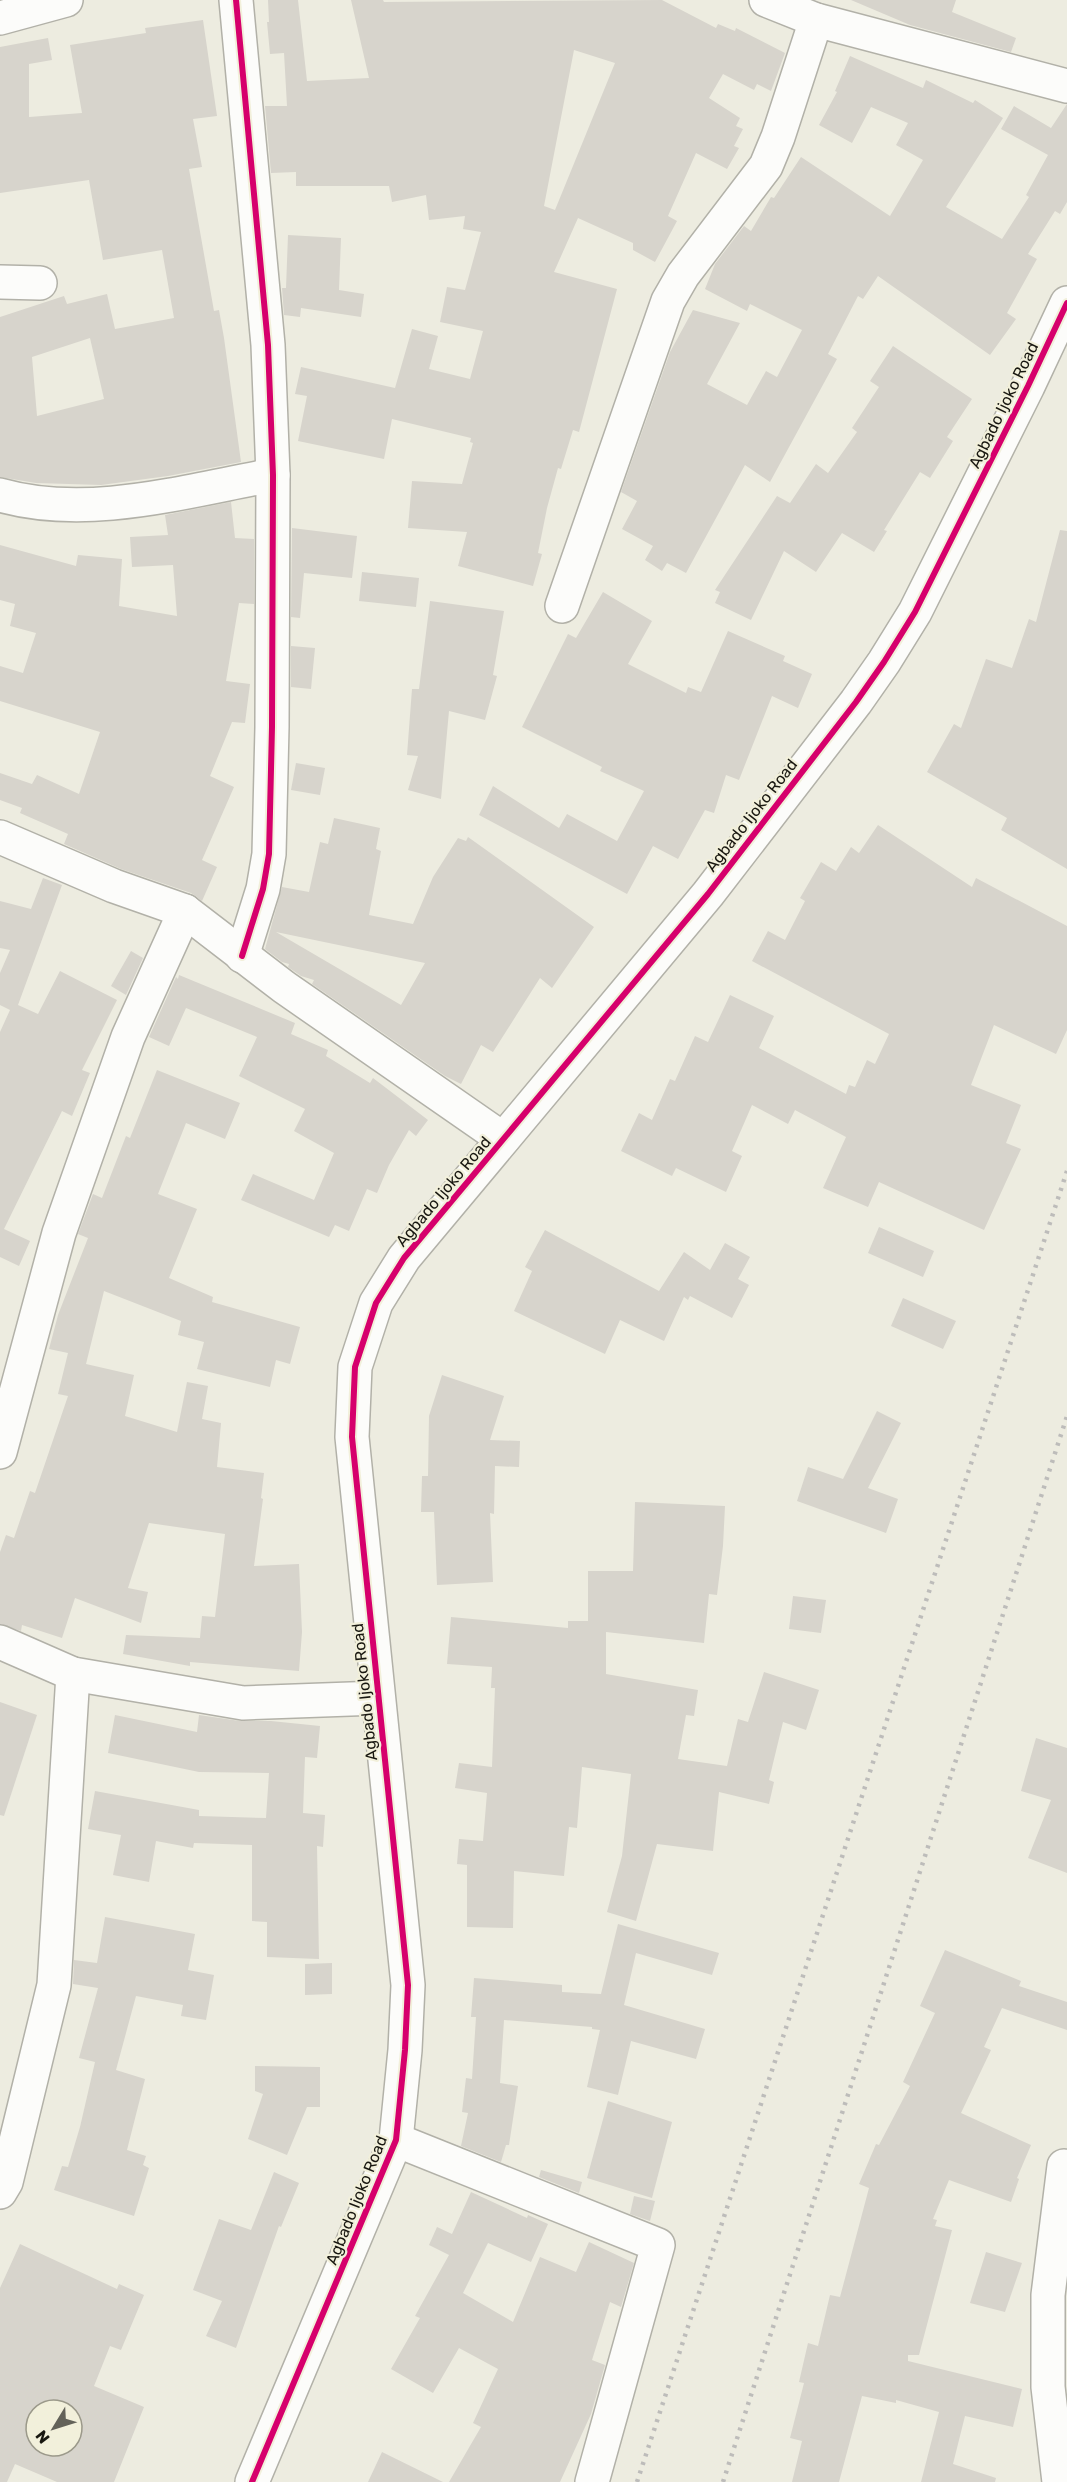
<svg xmlns="http://www.w3.org/2000/svg" width="1067" height="2482" font-family="Rubik,sans-serif">
  <style>
    .building { fill: #d7d4cc; fill-rule: evenodd }
    .lines { fill: none; stroke-linecap: round; stroke-linejoin: round }
    .minor-casing { stroke: #b2b1a8; stroke-width: 36 }
    .minor { stroke: #fcfcfa; stroke-width: 33 }
    .rail { stroke: #bdbcba; stroke-width: 4.5; stroke-dasharray: 3 6; stroke-linecap: butt }
    .cycleway-casing { stroke: #f2f0db; stroke-width: 10 }
    .cycleway { stroke: #d6006c; stroke-width: 6 }
    .labels { text-anchor: middle; stroke-width: 4.5; stroke-linejoin: round; paint-order: stroke }
    .street-label { font-size: 16px; fill: #181710; stroke: #f2f0db }
  </style>
  <rect width="100%" height="100%" fill="#edece0"/>
  <g class="building">
    <path d="M268 0H298L307 81 369 78 351 0H383L384 2 662 0 716 28 718 24 735 31 736 28 785 53 771 91 757 84 754 90 723 74 709 98 740 118 736 126 743 129 734 146 739 148 727 169 696 153 668 216 677 221 655 262 633 250V243L578 218 554 272 617 289 579 432 573 430 561 469 558 468 547 508 538 553 542 554 533 586 458 566 467 532 408 528 412 481 462 484 473 443 470 442 471 438 392 419 384 459 298 441 307 396 295 394 301 367 395 388 412 329 438 336 429 369 470 379 483 331 440 322 447 287 465 290 481 232 463 229 465 216 429 220 426 195 392 202 389 186H296V172L271 173 265 106H287L284 53 270 54 267 22H269ZM574 50 615 63 555 210 544 206Z"/>
    <polygon points="851,0 956,0 952,12 1016,38 1011,52 910,25"/>
    <path d="M203 20 217 116 193 119 202 167 189 169 214 311 219 310 224 338 241 462 168 476 101 485 36 483 0 477V317L64 296 67 304 107 294 115 329 174 318 162 250 103 260 89 180 0 193V47L48 38 52 60 29 64V117L82 113 70 45 146 33 145 28ZM90 338 104 399 37 416 32 357Z"/>
    <polygon points="850,56 923,88 926,80 973,103 975,100 1003,118 946,207 1002,239 1029,197 1026,195 1048,155 1001,129 1014,106 1051,128 1067,104 1067,202 1060,214 1055,211 1028,254 1037,259 1007,313 1016,319 990,355 878,276 863,299 858,296 828,354 837,359 770,482 745,465 686,573 667,563 662,571 645,560 653,546 622,529 637,501 621,492 670,352 693,310 740,323 707,384 747,405 766,371 777,377 802,330 750,304 747,311 705,289 715,264 744,226 751,231 771,197 774,198 801,157 890,216 923,160 896,145 908,123 871,107 852,143 819,125 837,92 835,91"/>
    <polygon points="288,235 341,238 339,290 364,294 361,317 301,308 300,317 284,315 282,288 286,288"/>
    <polygon points="893,346 972,399 947,437 953,441 930,478 920,472 884,530 887,531 874,552 842,533 816,572 784,551 751,620 715,603 720,592 715,590 777,496 790,503 816,464 828,473 857,432 852,428 879,387 870,381"/>
    <polygon points="231,502 235,538 254,539 254,604 239,603 226,681 250,684 245,723 232,722 210,776 234,787 202,860 217,867 202,901 191,893 121,869 64,844 68,834 20,813 22,808 0,800 0,773 32,784 37,775 79,794 100,732 0,701 0,666 23,673 36,633 10,626 15,604 0,600 0,545 76,566 78,555 122,559 119,606 177,616 173,565 132,567 130,537 168,535 165,515"/>
    <polygon points="292,528 357,536 352,578 304,573 300,618 291,617"/>
    <polygon points="1060,530 1067,531 1067,869 1001,830 1007,818 927,772 954,724 961,728 986,659 1012,668 1029,619 1036,622"/>
    <polygon points="362,572 419,578 416,607 359,601"/>
    <polygon points="603,592 652,621 628,664 686,693 688,687 701,692 728,631 785,656 783,661 812,674 798,708 772,696 739,780 726,775 714,813 705,810 678,859 653,846 627,894 479,815 493,786 559,828 567,814 617,841 644,791 600,771 602,767 522,727 568,634 576,638"/>
    <polygon points="430,601 504,611 493,675 497,676 485,720 449,711 441,799 408,790 418,756 407,755 412,689 419,689"/>
    <polygon points="291,646 315,648 311,689 291,687"/>
    <polygon points="296,763 325,768 320,795 291,790"/>
    <path d="M334 818 380 828 376 849 381 851 369 915 413 924 433 877 458 838 466 841 468 837 594 927 552 988 540 978 493 1052 481 1045 461 1084 445 1076 312 984 314 980 301 976 288 967 289 964 282 962 265 949 282 887 309 892 320 842 328 844ZM276 932 425 963 401 1005Z"/>
    <polygon points="878,825 972,887 976,878 1067,926 1067,1030 1056,1054 994,1025 971,1085 1021,1105 1006,1143 1021,1149 984,1230 879,1182 868,1207 823,1188 846,1137 795,1110 788,1124 752,1105 732,1151 742,1156 726,1192 676,1168 672,1176 621,1151 639,1113 652,1120 670,1079 675,1081 695,1036 708,1042 730,995 774,1016 759,1048 846,1094 849,1085 855,1087 867,1060 875,1064 889,1034 752,961 768,931 785,940 805,901 800,898 821,862 836,871 851,847 859,853"/>
    <polygon points="43,878 62,885 18,1005 38,1014 60,971 117,1000 82,1070 90,1073 72,1116 62,1111 4,1229 30,1241 19,1266 0,1257 0,1032 10,1010 0,1005 0,973 10,950 0,948 0,901 31,909"/>
    <polygon points="131,951 143,958 126,995 111,986"/>
    <polygon points="179,975 295,1023 291,1034 328,1050 326,1056 370,1083 373,1078 428,1120 416,1136 409,1130 389,1165 377,1193 367,1189 349,1231 335,1225 329,1237 241,1200 253,1174 314,1200 334,1153 294,1131 305,1109 239,1076 257,1037 186,1008 169,1046 149,1037 176,977 178,979"/>
    <polygon points="157,1070 240,1103 225,1139 186,1123 158,1194 197,1209 169,1278 213,1297 212,1302 300,1327 290,1364 276,1360 270,1387 197,1369 204,1342 178,1335 181,1321 104,1291 86,1364 134,1375 125,1416 177,1432 187,1382 208,1386 202,1419 221,1423 217,1467 264,1473 261,1498 263,1499 254,1566 299,1564 302,1632 299,1671 190,1662 190,1666 123,1654 126,1635 200,1638 202,1616 215,1617 225,1534 149,1523 128,1588 148,1592 141,1623 75,1598 62,1638 22,1625 21,1631 0,1624 0,1552 6,1535 14,1538 30,1491 35,1493 68,1396 58,1394 68,1353 49,1349 58,1315 88,1238 78,1234 93,1194 102,1198 126,1136 130,1138"/>
    <polygon points="879,1227 934,1251 923,1277 868,1253"/>
    <polygon points="545,1230 659,1291 684,1252 710,1270 725,1243 750,1257 738,1279 749,1285 732,1318 690,1296 688,1300 684,1297 664,1341 620,1320 605,1354 514,1311 532,1271 525,1267"/>
    <polygon points="903,1298 956,1321 943,1349 891,1326"/>
    <polygon points="442,1375 504,1396 490,1440 520,1441 519,1467 495,1466 494,1514 490,1513 493,1582 437,1585 434,1512 421,1512 422,1476 428,1476 429,1416"/>
    <polygon points="877,1411 901,1423 868,1488 898,1499 886,1533 797,1501 808,1467 843,1479"/>
    <polygon points="635,1502 725,1506 723,1546 717,1595 709,1594 704,1643 606,1632 606,1674 698,1690 694,1716 686,1715 678,1759 727,1766 738,1719 748,1722 764,1672 819,1690 806,1730 783,1722 769,1780 774,1782 769,1804 719,1792 713,1851 657,1844 636,1921 607,1912 622,1856 631,1774 582,1767 577,1828 569,1827 564,1876 514,1871 513,1928 467,1927 467,1865 457,1864 459,1839 483,1841 487,1793 455,1788 459,1763 492,1767 495,1688 491,1688 492,1667 447,1664 451,1617 568,1628 568,1621 588,1621 588,1571 633,1571"/>
    <polygon points="793,1596 826,1600 821,1633 789,1629"/>
    <polygon points="0,1702 37,1715 4,1816 0,1815"/>
    <polygon points="115,1715 197,1732 199,1715 240,1721 271,1721 320,1726 317,1758 305,1757 303,1813 325,1815 323,1847 317,1846 319,1959 267,1957 267,1922 252,1921 252,1845 194,1843 193,1848 156,1841 149,1882 113,1875 121,1835 88,1829 95,1791 199,1810 199,1816 266,1818 269,1773 199,1772 108,1753"/>
    <polygon points="1036,1738 1067,1748 1067,1873 1028,1858 1051,1800 1021,1791"/>
    <polygon points="105,1917 195,1934 188,1970 214,1975 206,2020 181,2016 183,2005 136,1996 116,2070 145,2079 127,2150 146,2156 143,2165 149,2168 134,2216 54,2190 62,2166 68,2167 80,2127 95,2062 79,2058 98,1988 73,1984 74,1960 97,1963"/>
    <polygon points="618,1924 719,1953 712,1975 636,1953 624,2005 705,2029 696,2059 631,2041 618,2095 587,2087 600,2030 592,2029 592,2027 504,2020 500,2083 518,2086 509,2145 506,2145 501,2162 461,2146 468,2113 462,2112 466,2078 472,2079 476,2017 471,2017 474,1978 562,1985 562,1992 601,1994"/>
    <polygon points="945,1950 1021,1981 1019,1986 1067,2002 1067,2030 1002,2008 984,2047 991,2050 961,2113 1031,2145 1017,2178 1019,2179 1011,2202 949,2180 933,2219 937,2220 935,2226 952,2230 919,2355 908,2355 908,2361 1022,2389 1013,2427 965,2416 953,2464 996,2478 995,2482 921,2482 939,2412 896,2400 896,2403 862,2396 839,2482 792,2482 802,2441 790,2438 804,2383 799,2382 808,2343 818,2346 830,2295 840,2297 869,2188 859,2184 876,2144 879,2145 910,2086 903,2082 935,2013 920,2006"/>
    <polygon points="332,1963 332,1994 305,1995 305,1964"/>
    <polygon points="255,2066 320,2067 320,2107 307,2107 287,2155 248,2139 263,2094 255,2091"/>
    <polygon points="608,2101 672,2122 652,2198 587,2178"/>
    <polygon points="541,2170 582,2182 579,2193 539,2177"/>
    <polygon points="274,2172 299,2183 281,2227 279,2226 236,2348 206,2336 222,2301 193,2290 219,2219 251,2230"/>
    <polygon points="471,2192 527,2218 528,2215 548,2224 531,2262 488,2243 463,2293 513,2322 540,2257 576,2272 589,2242 634,2263 621,2307 610,2302 592,2360 605,2365 591,2414 560,2482 449,2482 481,2427 473,2423 498,2369 459,2348 433,2393 391,2369 420,2318 415,2316 449,2255 429,2245 437,2227 452,2234"/>
    <polygon points="634,2196 655,2201 650,2221 630,2214"/>
    <path d="M20 2244 117 2289 119 2284 144 2295 121 2350 110 2346 94 2386 144 2407 114 2482H57L15 2464 7 2482H0V2288ZM36 2410H72V2446H36Z"/>
    <polygon points="986,2252 1022,2263 1005,2312 970,2303"/>
    <polygon points="382,2452 443,2482 368,2482"/>
  </g>
  <g class="lines">
    <defs>
      <g id="minor">
        <polyline points="236,0 268,345 273,475 272,727 269,854 263,889 242,956"/>
        <polyline points="766,0 816,20 1067,86"/>
        <polyline points="0,18 66,0"/>
        <polyline points="0,282 40,283"/>
        <path d="M0 495C88 520 185 491 273 475"/>
        <polyline points="562,606 668,301 683,275 766,166 778,137 816,20"/>
        <polyline points="0,837 114,886 185,911 284,987 503,1139"/>
        <polyline points="0,1452 59,1233 128,1037 185,911"/>
        <polyline points="0,1642 73,1674 243,1703 378,1698"/>
        <polyline points="396,2140 658,2245 592,2482"/>
        <polyline points="0,2192 6,2182 54,1985 73,1674"/>
        <polyline points="252,2482 396,2140 405,2050 408,1985 352,1437 355,1367 376,1303 404,1258 708,894 856,702 884,662 915,612 1028,386 1067,303"/>
        <polyline points="1059,2482 1048,2387 1048,2295 1064,2166"/>
      </g>
    </defs>
    <use href="#minor" class="minor-casing"/>
    <use href="#minor" class="minor"/>
    <g class="rail">
      <polyline points="637,2482 1067,1171"/>
      <polyline points="723,2482 1067,1416"/>
    </g>
    <defs>
      <g id="cycleway">
        <polyline points="236,0 268,345 273,475 272,727 269,854 263,889 242,956"/>
        <polyline points="252,2482 396,2140 405,2050 408,1985 352,1437 355,1367 376,1303 404,1258 708,894 856,702 884,662 915,612 1028,386 1067,303"/>
      </g>
    </defs>
    <use href="#cycleway" class="cycleway-casing"/>
    <use href="#cycleway" class="cycleway"/>
  </g>
  <g class="labels">
    <g class="street-label">
      <text transform="translate(1003 405) rotate(-64)" y="6">Agbado Ijoko Road</text>
      <text transform="translate(751 815) rotate(-52)" y="6">Agbado Ijoko Road</text>
      <text transform="translate(443 1191) rotate(-50)" y="6">Agbado Ijoko Road</text>
      <text transform="translate(364 1692) rotate(-96)" y="6">Agbado Ijoko Road</text>
      <text transform="translate(356 2200) rotate(-68)" y="6">Agbado Ijoko Road</text>
    </g>
  </g>
  <g transform="translate(54 2428) rotate(232)"><circle r="28" fill="#f2f0db" stroke="#9b998a" stroke-width="1.5"/>
  <path d="M0-4.5L10 22L0 15L-10 22Z" fill="#636259"/>
  <text y="-9" font-size="16" font-weight="bold" text-anchor="middle" fill="#181710">N</text>
  </g>
</svg>
